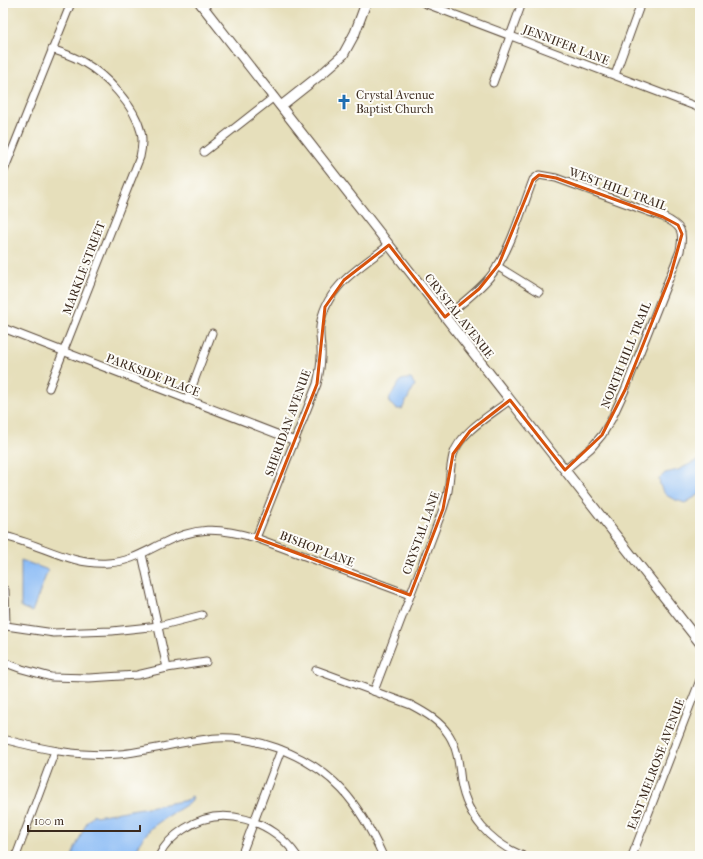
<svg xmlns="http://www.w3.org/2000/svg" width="703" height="859" font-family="'IM FELL French Canon',serif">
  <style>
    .water { fill: #8abbf6; stroke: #62728a }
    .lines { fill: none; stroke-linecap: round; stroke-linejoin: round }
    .minor-casing { stroke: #554536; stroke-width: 9 }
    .tertiary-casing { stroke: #554536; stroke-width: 11 }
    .minor { stroke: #fff; stroke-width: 7 }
    .tertiary { stroke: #fff; stroke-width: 9 }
    .marked { fill: none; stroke: #d7540e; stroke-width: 3; stroke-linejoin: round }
    .labels { text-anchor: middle; stroke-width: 4; stroke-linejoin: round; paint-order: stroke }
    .street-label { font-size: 12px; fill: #3b2a1e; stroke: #fdfcf7 }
    .poi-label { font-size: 12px; fill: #3b2a1e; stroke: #fdfcf7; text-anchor: start }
  </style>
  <rect width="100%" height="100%" fill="#fdfcf7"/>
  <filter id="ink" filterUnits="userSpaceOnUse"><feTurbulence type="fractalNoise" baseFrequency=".025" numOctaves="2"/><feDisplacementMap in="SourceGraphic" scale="8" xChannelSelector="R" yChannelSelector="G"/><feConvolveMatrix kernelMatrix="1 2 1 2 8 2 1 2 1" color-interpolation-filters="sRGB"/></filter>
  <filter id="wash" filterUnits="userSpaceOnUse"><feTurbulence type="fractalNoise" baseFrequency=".012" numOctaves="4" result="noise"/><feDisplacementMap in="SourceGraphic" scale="16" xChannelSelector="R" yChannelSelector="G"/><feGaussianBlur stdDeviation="0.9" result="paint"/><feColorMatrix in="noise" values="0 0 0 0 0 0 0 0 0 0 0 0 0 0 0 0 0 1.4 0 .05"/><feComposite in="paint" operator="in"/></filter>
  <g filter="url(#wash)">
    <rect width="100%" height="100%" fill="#e6dfbb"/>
    <g class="water">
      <polygon points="406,379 411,379 415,385 402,409 397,409 389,403 390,397 401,380"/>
      <path d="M700 459V494L685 503C670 498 661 496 659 479L665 473 678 470Z"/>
      <polygon points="21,560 48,570 32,612 21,607"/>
      <polygon points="191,796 193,797 191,802 165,818 151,828 141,841 134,856 72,856 77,844 87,822 92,817 93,814 96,816 188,800 190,799"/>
    </g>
  </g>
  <g filter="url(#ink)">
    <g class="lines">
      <defs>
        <g id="minor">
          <polyline points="424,3 700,108"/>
          <polyline points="615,75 641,3"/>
          <polyline points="493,83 522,3"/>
          <polyline points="204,152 274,97"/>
          <polyline points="3,173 71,3"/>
          <polyline points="497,266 539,292"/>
          <path d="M445 317C460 305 476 293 489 278 509 255 522 209 533 180L539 175 556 178 663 217C682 226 684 231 680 251L625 390 611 420 602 435 591 448 565 470"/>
          <polyline points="3,328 295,441"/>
          <path d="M49 388 140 157C142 148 143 140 141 132 135 106 106 75 83 62 73 56 62 53 52 49"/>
          <polyline points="187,400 212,333"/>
          <path d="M3 536C39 543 71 566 108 563 128 562 143 553 159 545 196 526 218 527 256 538L410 595"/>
          <path d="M256 538 317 384C319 375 321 366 321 357 322 347 319 337 320 327 324 287 361 267 389 245"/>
          <polyline points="142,554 167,668"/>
          <polyline points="5,590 6,626"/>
          <polyline points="3,627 6,626 54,633 112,631 159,626 202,615"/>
          <polyline points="3,662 22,669 51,677 89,678 137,675 167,668 206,662"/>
          <path d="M316 670 411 705C426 713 440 721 449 735 458 749 459 766 461 782 467 817 490 842 523 856"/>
          <path d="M374 691 443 509C445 503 447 497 448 491 450 479 450 467 453 455 460 432 492 414 510 400"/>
          <path d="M3 739C41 749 80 757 119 754 152 751 184 740 218 738 239 737 257 741 277 748 334 769 359 803 383 856"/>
          <polyline points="16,856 55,751"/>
          <path d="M159 856C165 844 173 836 184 829 222 803 272 820 297 856"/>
          <polyline points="241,856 281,750"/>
          <polyline points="632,856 700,680"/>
        </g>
        <g id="tertiary">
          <polyline points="200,3 700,643"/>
          <polyline points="281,106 324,72 343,55 355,33 366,3"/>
        </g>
      </defs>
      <use href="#minor" class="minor-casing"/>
      <use href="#tertiary" class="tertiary-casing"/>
      <use href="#minor" class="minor"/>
      <use href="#tertiary" class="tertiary"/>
    </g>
  </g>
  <path class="marked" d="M539 175 556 178 663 217 678 225 682 234 670 277 625 390 602 435 565 470 510 400 470 431 453 454 443 509 410 595 256 538 317 384 325 307 344 280 389 245 445 317 479 289 499 264 533 180Z"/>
  <defs>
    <symbol id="church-bare" viewBox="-9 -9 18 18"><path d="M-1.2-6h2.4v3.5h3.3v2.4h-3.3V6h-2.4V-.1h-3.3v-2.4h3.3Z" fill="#1f6fb2" stroke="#fdfcf7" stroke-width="2.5" paint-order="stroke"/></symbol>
  </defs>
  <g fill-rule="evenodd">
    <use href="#church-bare" x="333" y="91" width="22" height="22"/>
  </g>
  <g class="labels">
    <g class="street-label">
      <text transform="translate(566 45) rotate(21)" y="4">JENNIFER LANE</text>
      <text transform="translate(618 189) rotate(20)" y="4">WEST HILL TRAIL</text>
      <text transform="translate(84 268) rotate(-69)" y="4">MARKLE STREET</text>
      <text transform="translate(459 316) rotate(52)" y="4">CRYSTAL AVENUE</text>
      <text transform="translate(626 355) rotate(-68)" y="4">NORTH HILL TRAIL</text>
      <text transform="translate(153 375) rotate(21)" y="4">PARKSIDE PLACE</text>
      <text transform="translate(288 423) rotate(-70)" y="4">SHERIDAN AVENUE</text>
      <text transform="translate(421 533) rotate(-70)" y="4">CRYSTAL LANE</text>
      <text transform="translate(317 549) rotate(21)" y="4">BISHOP LANE</text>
      <text transform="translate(656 764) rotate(-69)" y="4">EAST MELROSE AVENUE</text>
    </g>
    <g class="poi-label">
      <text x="356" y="99">Crystal Avenue<tspan x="356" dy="14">Baptist Church</tspan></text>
    </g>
  </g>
  <rect width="703" height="859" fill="none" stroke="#fdfcf7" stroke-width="16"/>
  <path d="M28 825v6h112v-6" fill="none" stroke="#3b2a1e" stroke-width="2"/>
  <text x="34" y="825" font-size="12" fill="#3b2a1e" stroke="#fdfcf7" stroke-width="3" paint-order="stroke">100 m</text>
</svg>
